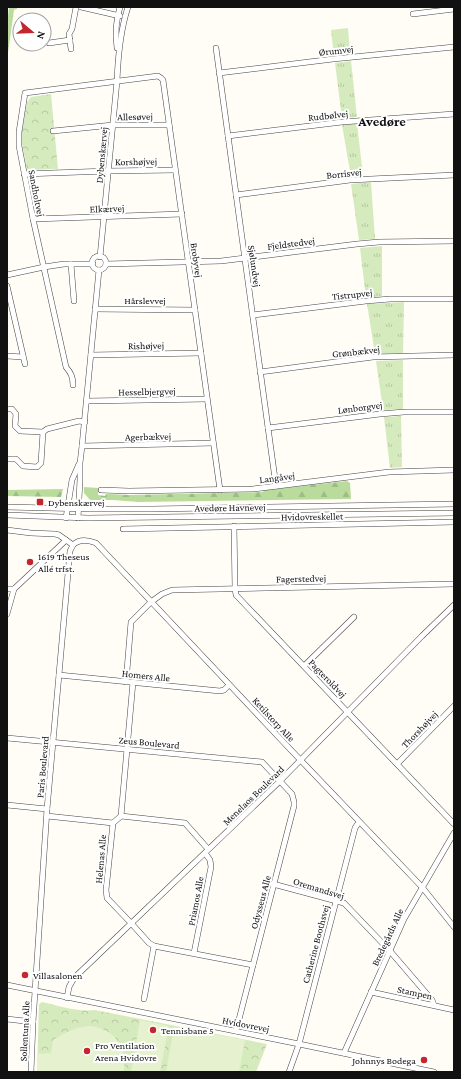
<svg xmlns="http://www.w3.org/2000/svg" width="461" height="1079" font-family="'Crimson Pro',serif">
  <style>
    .grass { fill: url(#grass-tufts) }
    .forest { fill: url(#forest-firs) }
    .park { fill: url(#park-crowns) }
    .pitch { fill: #e6f2cf }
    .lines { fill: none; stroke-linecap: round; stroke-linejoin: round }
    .minor-casing { stroke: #444; stroke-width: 6 }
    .minor { stroke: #fff; stroke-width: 5 }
    .poi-dot { fill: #c4262e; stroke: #fff; stroke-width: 1.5 }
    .labels { text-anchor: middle; stroke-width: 4; stroke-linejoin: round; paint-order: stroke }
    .street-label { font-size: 10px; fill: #111; stroke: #fff }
    .poi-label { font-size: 10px; fill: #111; stroke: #fff; text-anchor: start }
    .district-label { font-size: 14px; font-weight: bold; fill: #111; stroke: #fff }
  </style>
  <defs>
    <pattern id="grass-tufts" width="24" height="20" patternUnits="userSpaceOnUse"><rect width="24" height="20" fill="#d5ebbd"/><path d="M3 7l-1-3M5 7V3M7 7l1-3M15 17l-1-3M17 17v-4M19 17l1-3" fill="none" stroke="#b6c8a1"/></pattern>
    <pattern id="forest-firs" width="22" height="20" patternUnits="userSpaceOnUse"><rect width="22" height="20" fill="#b9dc9c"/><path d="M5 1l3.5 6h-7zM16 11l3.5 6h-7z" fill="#9ebc85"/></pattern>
    <pattern id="park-crowns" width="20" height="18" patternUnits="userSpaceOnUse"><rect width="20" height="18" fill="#d5ebbd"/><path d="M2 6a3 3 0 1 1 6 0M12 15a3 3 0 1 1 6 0" fill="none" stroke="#b6c8a1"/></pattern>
  </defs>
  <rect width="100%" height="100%" fill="#fffdf5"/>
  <g class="grass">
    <polygon points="348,28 350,55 334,57 331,30"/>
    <polygon points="351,61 357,117 342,118 335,63"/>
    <polygon points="357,123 363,176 351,177 342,125"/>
    <polygon points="371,182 375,239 359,240 351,184"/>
    <polygon points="382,246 382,296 366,298 360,248"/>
    <polygon points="404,302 403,353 375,354 367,304"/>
    <polygon points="403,360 403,409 383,410 376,361"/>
    <polygon points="401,416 402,467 390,468 384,417"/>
  </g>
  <g class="forest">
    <polygon points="9,7 17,7 17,9 14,10 7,60 7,25"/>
    <polygon points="347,481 350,483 351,499 139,502 113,500 90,500 84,493 84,487 98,488 98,495 105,496 106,494 109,494 129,495 262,492 266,490"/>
    <polygon points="63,489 61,497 7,496 7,490"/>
  </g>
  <g class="park">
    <polygon points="51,94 58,169 27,170 22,144 22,131 27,102 31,97"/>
    <path d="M42 1002C60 1006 77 1012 95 1010L267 1044 256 1072H37L39 1004Z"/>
  </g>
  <g class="pitch">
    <polygon points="140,1020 169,1026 160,1072 131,1072"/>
    <path d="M91 1026C107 1028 121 1038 124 1056 125 1061 124 1067 124 1072H37V1054L51 1053 53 1040C67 1032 74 1027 91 1026Z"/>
    <polygon points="174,1027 245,1040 239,1072 166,1072"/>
  </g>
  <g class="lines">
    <defs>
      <g id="minor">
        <polyline points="81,7 120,16"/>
        <polyline points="413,14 454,9"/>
        <polyline points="49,43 70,40"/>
        <path d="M117 48C115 34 116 20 120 7"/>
        <polyline points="216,48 276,486"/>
        <polyline points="71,49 69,34 72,29 76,7"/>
        <polyline points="219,73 333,59 454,47"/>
        <polyline points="53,131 113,125 169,125"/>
        <polyline points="228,136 342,122 454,114"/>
        <polyline points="24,174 108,171 175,170"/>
        <polyline points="236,195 350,180 454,175"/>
        <polyline points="33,219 182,214"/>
        <circle cx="99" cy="263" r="7"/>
        <path d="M100 257 117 81C118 56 120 31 128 7"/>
        <polyline points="71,264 74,301"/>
        <polyline points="106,264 221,261 357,244 379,242 454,241"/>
        <polyline points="7,275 44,267 64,264 93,264"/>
        <polyline points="7,286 25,364"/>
        <polyline points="95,309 195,310"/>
        <polyline points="253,315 366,301 390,299 454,299"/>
        <polyline points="91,355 201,353"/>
        <polyline points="7,356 23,357"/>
        <polyline points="260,372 373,357 454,355"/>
        <path d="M73 385C73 377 71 373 66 367L33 219 19 146V132L25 93 158 76 161 78 163 80 220 490"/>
        <polyline points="87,401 207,399"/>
        <polyline points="7,409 12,409 16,414 15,426 20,431 43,432 47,429 79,421 85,422"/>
        <polyline points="268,428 380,414 404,412 454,412"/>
        <polyline points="82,446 213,443"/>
        <polyline points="7,459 16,459 23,466 37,467 41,463 43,432"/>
        <polyline points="101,490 129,491 253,489 389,472 454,470"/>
        <polyline points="7,507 90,509 152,509 454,504"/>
        <polyline points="7,515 88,518 454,513"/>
        <polyline points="66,518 72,480 79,464"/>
        <polyline points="78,518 80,480 80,463 82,446 99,270"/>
        <polyline points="234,526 235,588 236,595 454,824"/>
        <polyline points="123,529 454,522"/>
        <polyline points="7,530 31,533 55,534 59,535 73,545"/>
        <path d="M73 545C79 539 88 540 96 543L289 748 422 887 454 927"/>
        <polyline points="7,589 14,589"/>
        <polyline points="7,614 14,589 64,542 66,540"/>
        <polyline points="304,666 354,617"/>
        <polyline points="59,675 220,691 224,690 229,685"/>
        <polyline points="126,682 131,622 151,602 162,594 172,590 454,584"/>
        <polyline points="133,682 121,816 113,823 106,890 107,898 131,923 149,943 154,946 253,965"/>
        <polyline points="7,738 262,762 292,794 294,802 294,806 236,1031"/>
        <polyline points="397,764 454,706"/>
        <polyline points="7,805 47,809"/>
        <polyline points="47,816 113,823"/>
        <polyline points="121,816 185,823 208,849"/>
        <polyline points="273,884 344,903 390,951 432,1000 434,1005"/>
        <polyline points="194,953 211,867 210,860 205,853"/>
        <polyline points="7,985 299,1044 434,1072"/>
        <polyline points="371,992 454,1010"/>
        <polyline points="67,998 69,987 74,978 280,781 422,636 454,605"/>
        <polyline points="144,999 154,946"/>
        <polyline points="7,1019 33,1022"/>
        <polyline points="344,1053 404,919 454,833"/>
        <polyline points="31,1072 33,1022 47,809 70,551 73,545"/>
        <polyline points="289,1072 299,1044 355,828 359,822"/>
      </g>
    </defs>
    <use href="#minor" class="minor-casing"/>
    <use href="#minor" class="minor"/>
  </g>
  <g class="poi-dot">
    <rect x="36" y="498" width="8" height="8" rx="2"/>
    <circle cx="30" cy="562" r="4"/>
    <circle cx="25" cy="975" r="4"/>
    <circle cx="153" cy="1030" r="4"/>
    <circle cx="87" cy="1051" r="4"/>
    <circle cx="424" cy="1060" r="4"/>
  </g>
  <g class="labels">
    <g class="street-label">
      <text transform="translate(336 50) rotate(-6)" y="4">Ørumvej</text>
      <text transform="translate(328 115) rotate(-6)" y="4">Rudbølvej</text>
      <text transform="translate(135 116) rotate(-1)" y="4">Allesøvej</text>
      <text transform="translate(101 155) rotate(-85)" y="4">Dybenskærvej</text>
      <text transform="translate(136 161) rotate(-1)" y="4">Korshøjvej</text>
      <text transform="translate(344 173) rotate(-6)" y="4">Borrisvej</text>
      <text transform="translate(37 193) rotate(79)" y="4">Sandholtvej</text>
      <text transform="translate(107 208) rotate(-2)" y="4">Elkærvej</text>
      <text transform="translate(291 243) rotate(-7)" y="4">Fjeldstedvej</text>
      <text transform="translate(197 260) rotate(82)" y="4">Brobyvej</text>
      <text transform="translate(255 266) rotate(82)" y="4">Sjølundvej</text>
      <text transform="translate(352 294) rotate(-6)" y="4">Tistrupvej</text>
      <text x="145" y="304">Hårslevvej</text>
      <text transform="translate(146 345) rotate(-1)" y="4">Rishøjvej</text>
      <text transform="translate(356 351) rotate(-6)" y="4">Grønbækvej</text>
      <text transform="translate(147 391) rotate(-1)" y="4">Hesselbjergvej</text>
      <text transform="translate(360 407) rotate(-7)" y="4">Lønborgvej</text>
      <text transform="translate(148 436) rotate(-1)" y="4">Agerbækvej</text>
      <text transform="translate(277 477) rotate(-7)" y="4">Langåvej</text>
      <text transform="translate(230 507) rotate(-1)" y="4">Avedøre Havnevej</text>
      <text transform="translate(312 516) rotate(-1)" y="4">Hvidovreskellet</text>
      <text transform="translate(301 578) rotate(-1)" y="4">Fagerstedvej</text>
      <text transform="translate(146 675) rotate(6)" y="4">Homers Alle</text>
      <text transform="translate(328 678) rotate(46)" y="4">Pagteroldvej</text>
      <text transform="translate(274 719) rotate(47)" y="4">Ketilstorp Alle</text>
      <text transform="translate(419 729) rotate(-46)" y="4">Thorshøjvej</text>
      <text transform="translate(149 742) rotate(5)" y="4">Zeus Boulevard</text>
      <text transform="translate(42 767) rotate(-85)" y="4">Paris Boulevard</text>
      <text transform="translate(253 795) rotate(-44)" y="4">Menelaos Boulevard</text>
      <text transform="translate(100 859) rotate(-85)" y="4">Helenas Alle</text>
      <text transform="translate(319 888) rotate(17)" y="4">Oremandsvej</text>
      <text transform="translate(195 901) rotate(-79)" y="4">Priamos Alle</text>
      <text transform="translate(260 902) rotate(-75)" y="4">Odysseus Alle</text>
      <text transform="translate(387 937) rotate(-65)" y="4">Bredegårds Alle</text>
      <text transform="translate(315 944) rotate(-75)" y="4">Catherine Boothsvej</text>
      <text transform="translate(415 992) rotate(12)" y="4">Stampen</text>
      <text transform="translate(246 1024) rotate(11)" y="4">Hvidovrevej</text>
      <text transform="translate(24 1031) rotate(-87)" y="4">Sollentuna Alle</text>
    </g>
    <g class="poi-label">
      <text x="48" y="506">Dybenskærvej</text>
      <text x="38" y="560">1619 Theseus<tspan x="38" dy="12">Allé trfst.</tspan></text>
      <text x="33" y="979">Villasalonen</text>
      <text x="161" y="1034">Tennisbane 5</text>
      <text x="95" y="1049">Pro Ventilation<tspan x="95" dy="12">Arena Hvidovre</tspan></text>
      <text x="416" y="1064" text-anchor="end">Johnnys Bodega</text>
    </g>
    <g class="district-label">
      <text x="382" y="126">Avedøre</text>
    </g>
  </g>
  <rect width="461" height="1079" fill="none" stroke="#111111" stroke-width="16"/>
  <g transform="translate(32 32) rotate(109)"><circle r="19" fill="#ffffff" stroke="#a0a0a0"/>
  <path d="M0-3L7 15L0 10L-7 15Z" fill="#c4262e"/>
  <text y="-6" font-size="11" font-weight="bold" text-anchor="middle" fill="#111111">N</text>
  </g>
</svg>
